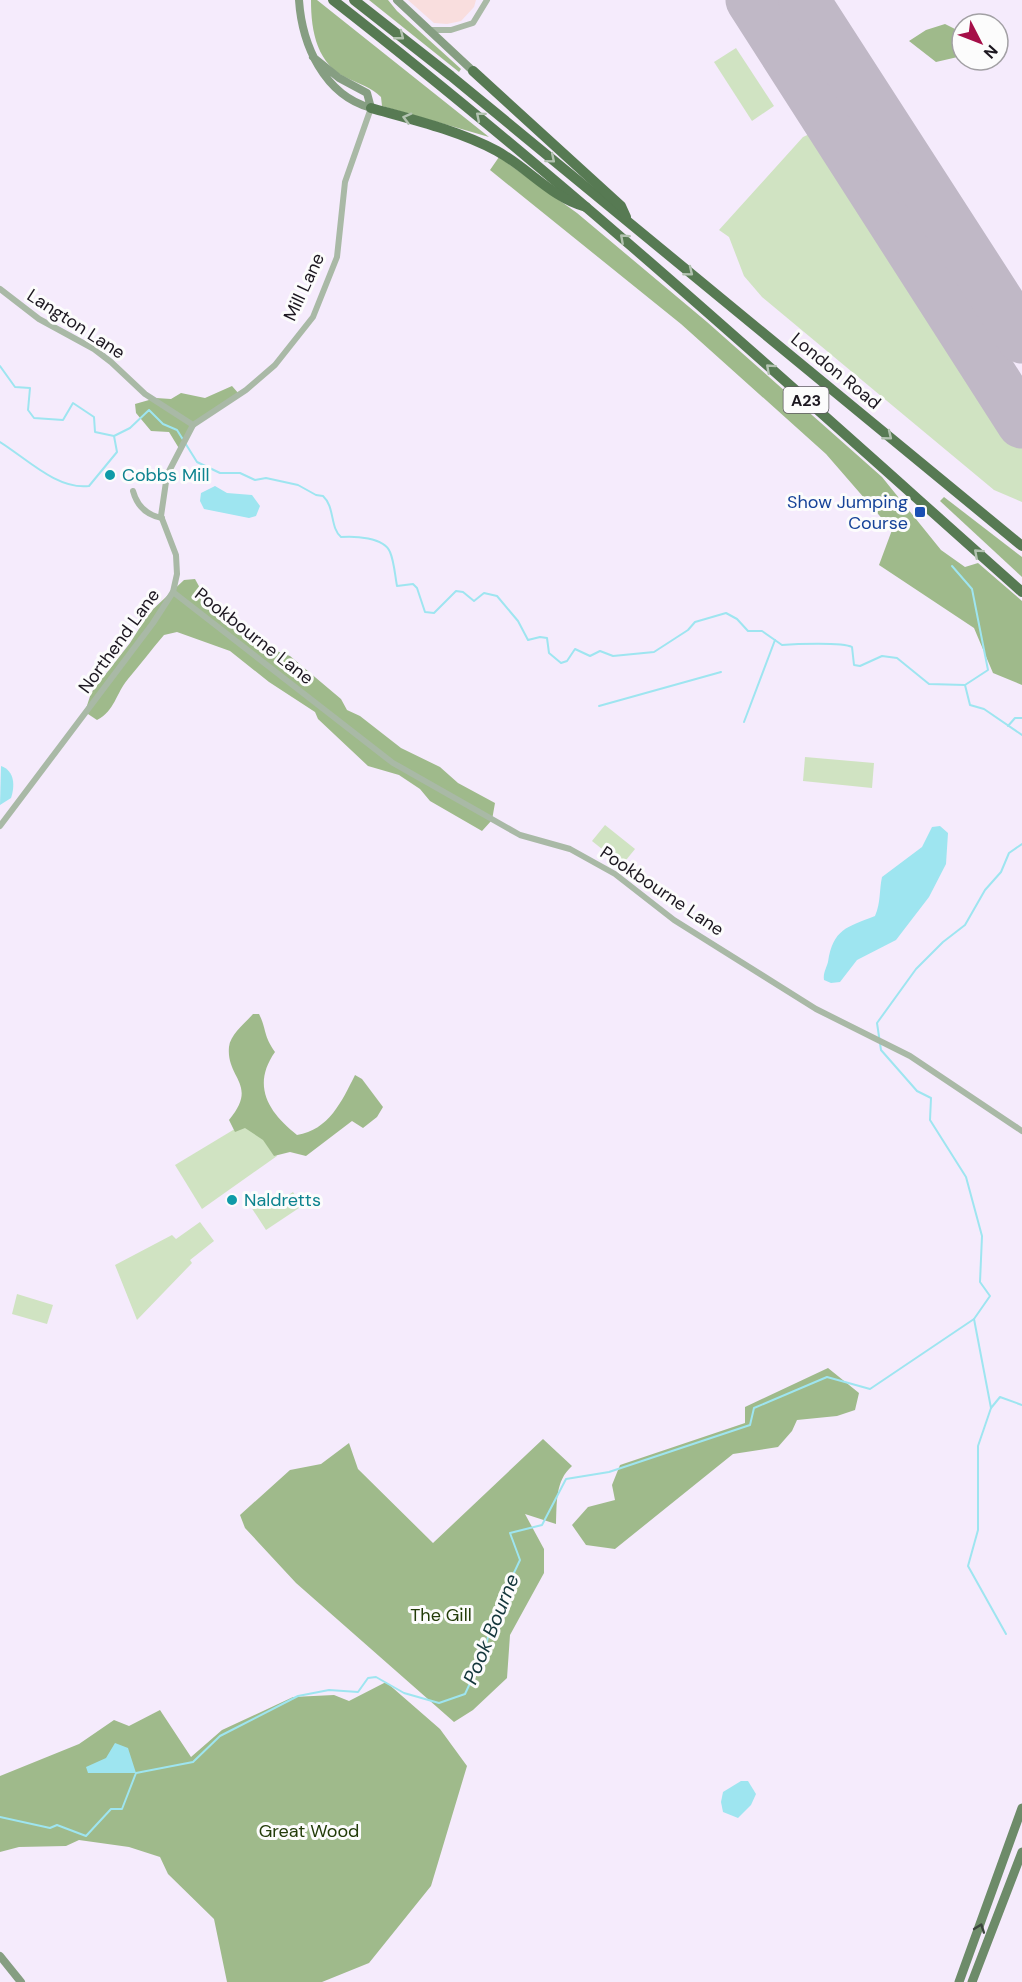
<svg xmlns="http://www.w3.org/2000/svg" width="1022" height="1982" font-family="'DM Sans',sans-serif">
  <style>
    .commercial { fill: #f9dede }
    .green { fill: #d0e3c2 }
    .forest { fill: #9fba8b }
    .water { fill: #9ee5f0 }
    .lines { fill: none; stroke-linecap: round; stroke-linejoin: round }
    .stream { stroke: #9ee5f0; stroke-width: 2 }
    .runway { stroke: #c0b8c6; stroke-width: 51 }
    .street { stroke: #a9b9a6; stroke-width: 6 }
    .secondary { stroke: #869e82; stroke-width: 8 }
    .primary { stroke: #6d8b69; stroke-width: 9 }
    .highway { stroke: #577a53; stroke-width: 10 }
    .oneway { stroke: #b2c2b0 }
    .oneway2 { stroke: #3c453d }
    .culture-dot { fill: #0f9aa8; stroke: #fcfcfc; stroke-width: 2 }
    .transit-dot { fill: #1a4fb4; stroke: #fcfcfc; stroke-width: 2 }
    .labels { text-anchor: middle; stroke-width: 6; stroke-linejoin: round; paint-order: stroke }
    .shield { fill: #fcfcfc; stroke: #5f5c62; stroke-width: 1.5 }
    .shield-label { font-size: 16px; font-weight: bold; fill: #1c1720 }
    .street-label { font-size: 18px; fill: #1c1720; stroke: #fcfcfc }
    .culture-label { font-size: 18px; fill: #0d838f; stroke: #fcfcfc; text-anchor: start }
    .transit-label { font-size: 18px; fill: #164399; stroke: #fcfcfc; text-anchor: end }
    .park-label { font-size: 18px; fill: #233c09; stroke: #fcfcfc }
    .water-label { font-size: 20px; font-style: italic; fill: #13363b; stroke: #fcfcfc }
  </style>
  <rect width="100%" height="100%" fill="#f5ebfc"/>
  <polygon class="commercial" points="408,0 476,0 474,7 461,21 447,24 434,23"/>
  <g class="green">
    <polygon points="736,48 774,106 752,121 714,62"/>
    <polygon points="829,125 1022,423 1022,502 994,490 762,297 744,276 729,237 719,230 803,137"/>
    <polygon points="805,757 874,763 872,788 803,781"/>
    <polygon points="605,825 635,849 622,865 592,841"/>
    <polygon points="253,1118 277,1156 202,1209 175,1165"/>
    <polygon points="293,1192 302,1206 266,1230 251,1207 267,1193 271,1198 276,1194 280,1201"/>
    <polygon points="200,1222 214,1241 190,1260 192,1263 137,1320 115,1265 172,1235 176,1239"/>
    <polygon points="17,1294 53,1305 47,1324 12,1314"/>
  </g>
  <g class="forest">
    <path d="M311 0H317L489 137 382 106 381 97C370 87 362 85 349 79 317 65 311 32 311 0Z"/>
    <polygon points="369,0 388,0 397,11 461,69 459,72"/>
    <polygon points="945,24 961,32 954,42 962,56 936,62 909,41 926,30"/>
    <polygon points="499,157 577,213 707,322 882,477 941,550 965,567 978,563 1022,601 1022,685 993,673 974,628 879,565 892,530 826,454 681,324 490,170"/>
    <polygon points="232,386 239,394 196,424 180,450 169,432 151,431 136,413 135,404 156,398 171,399 181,393 205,398"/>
    <polygon points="944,497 1022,557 1022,577 940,501"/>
    <path d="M195 579C204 596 211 605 230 610L234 622 250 628 274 650 290 656 341 699 347 710 360 716 401 748 440 767 458 783 495 803 492 820 482 831 430 801 420 789 399 775 368 766 318 719 315 712 269 682 230 651 177 632 164 635C151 650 140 665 128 679 116 693 115 711 97 720L85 712 91 693 130 643 149 613 184 580Z"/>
    <path d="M253 1014H259C267 1030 263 1035 275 1052 251 1086 269 1113 297 1135 329 1130 342 1101 355 1075L362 1079 383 1107 377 1117 363 1128 352 1121 306 1156 290 1152 274 1156 263 1140 245 1128 235 1132 229 1120C259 1084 226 1079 229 1047 230 1035 245 1023 253 1014Z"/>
    <polygon points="828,1368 859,1393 855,1410 837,1416 797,1420 792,1431 778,1447 733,1454 615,1549 586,1545 572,1525 588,1507 615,1500 612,1485 620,1465 745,1423 745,1407"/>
    <path d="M543 1439 572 1466C555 1481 557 1503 556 1524L525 1514 544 1549V1573L510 1635 507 1678 473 1710 454 1722 296 1583 245 1528 240 1515 290 1470 321 1464 349 1443 358 1469 433 1543Z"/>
    <polygon points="386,1682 440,1729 467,1766 431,1886 369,1963 322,1982 227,1982 214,1919 168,1874 160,1857 129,1847 79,1840 66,1846 19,1847 0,1852 0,1776 79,1744 114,1720 129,1726 160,1710 191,1757 222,1730 293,1697 334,1695 349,1701"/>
  </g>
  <g class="water">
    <polygon points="215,486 227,493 252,495 260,506 256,516 249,518 204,509 200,501 201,493"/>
    <path d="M1 766C15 771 15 786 11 798L0 805Z"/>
    <path d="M940 826 948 833 946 864 929 897 896 940 857 960 840 982 831 983 824 980C823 973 826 969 828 962 833 929 847 927 875 916 881 902 879 891 882 877L922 847 932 827Z"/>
    <polygon points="115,1743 128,1748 136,1773 88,1773 86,1767 106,1758"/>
    <polygon points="741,1781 748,1781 756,1794 751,1805 738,1818 723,1812 721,1802 723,1792"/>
  </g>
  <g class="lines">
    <g class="stream">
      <polyline points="0,366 15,387 30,388 28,410 34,418 63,420 73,403 94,417 95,432 114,436"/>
      <path d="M114 436 130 428 149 410 163 424 177 430 197 462 220 473H240L255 480 266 478 298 485 316 495 323 496C335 507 330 528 341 537 354 536 384 537 390 552 394 561 395 575 397 586L413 584 417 588 425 612 434 613 456 591 463 592 474 601 484 593 497 596 518 621 528 640 540 637 547 638 549 653 561 663 567 661 575 649 590 656 600 651 613 656 654 652 688 630 695 622 726 613 737 619 748 631H762L782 645C794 644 843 642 852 647L854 665 860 666 882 656 897 658 929 684 965 685"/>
      <path d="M0 442C26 458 57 490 89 486L117 452 114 436"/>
      <polyline points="952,566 972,589 988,670 965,685"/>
      <polyline points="965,685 970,705 984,709 1022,735"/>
      <polyline points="599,706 721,672"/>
      <polyline points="744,722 775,640"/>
      <polyline points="1008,726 1015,718 1022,718"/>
      <polyline points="974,1319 991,1408 1000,1397 1022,1405"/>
      <polyline points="991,1408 978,1446 978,1530 968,1566 1006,1634"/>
      <polyline points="0,1817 50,1828 57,1825 86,1836 111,1809 122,1809 136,1773 193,1762 220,1736 298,1696 329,1690 358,1692 368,1678 376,1677 404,1693 439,1703 465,1694 484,1653 493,1617 520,1560 510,1533 542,1525 566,1479 609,1472 750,1425 754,1408 827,1377 870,1389 974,1319 990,1296 980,1282 982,1236 966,1177 930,1120 931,1098 917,1091 881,1050 877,1023 916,969 943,942 965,925 985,890 1001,872 1009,853 1022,844"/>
    </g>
    <g class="runway">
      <polyline points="751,0 1022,423"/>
      <polyline points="804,0 1022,338"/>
    </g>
    <g class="street">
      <polyline points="428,30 451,30 473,23 487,0"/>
      <polyline points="0,289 39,319 94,349 111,362 145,394 193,425"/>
      <path d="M133 491C137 506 146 515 162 518"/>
      <polyline points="173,592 393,763 520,835 570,849 615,874 674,920 816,1009 910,1056 1022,1131"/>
      <polyline points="0,826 153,623 173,592 177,574 176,555 161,516 167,475 193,425 246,390 275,365 313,317 337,257 345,182 371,108"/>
    </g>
    <g class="secondary">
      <path d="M299 0C302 45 324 95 371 108L367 93 339 78 313 57"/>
      <polyline points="397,0 473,71"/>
      <polyline points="0,1956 21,1982"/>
    </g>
    <g class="primary">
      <polyline points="959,1982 1022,1808"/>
      <polyline points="972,1982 1022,1852"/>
    </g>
    <g class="highway">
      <path d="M333 0C572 186 796 391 1022 592"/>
      <polyline points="354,0 451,76 1022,546"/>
      <polyline points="473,71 621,206 626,217"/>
      <path d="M371 108C414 120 457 130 497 151 528 168 552 198 586 207"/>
    </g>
  </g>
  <defs><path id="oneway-chevron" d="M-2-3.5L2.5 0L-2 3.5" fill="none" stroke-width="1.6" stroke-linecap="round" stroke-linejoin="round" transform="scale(1.5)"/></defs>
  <g class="oneway">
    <use href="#oneway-chevron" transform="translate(400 36) rotate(38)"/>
    <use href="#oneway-chevron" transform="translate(480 116) rotate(-140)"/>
    <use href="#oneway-chevron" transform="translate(407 118) rotate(-165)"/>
    <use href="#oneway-chevron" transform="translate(551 159) rotate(40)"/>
    <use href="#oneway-chevron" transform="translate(624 238) rotate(-138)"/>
    <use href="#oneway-chevron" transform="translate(689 272) rotate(39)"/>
    <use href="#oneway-chevron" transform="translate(770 368) rotate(-138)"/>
    <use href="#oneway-chevron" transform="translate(888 436) rotate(39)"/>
    <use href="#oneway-chevron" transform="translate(978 553) rotate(-138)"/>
  </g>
  <use class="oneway2" href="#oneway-chevron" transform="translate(980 1928) rotate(-70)"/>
  <g class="culture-dot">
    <circle cx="110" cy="475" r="6"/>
    <circle cx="232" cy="1200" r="6"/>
  </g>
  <rect class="transit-dot" x="914" y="506" width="12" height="12" rx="3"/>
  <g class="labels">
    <rect class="shield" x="783.5" y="387" width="45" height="26" rx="4.5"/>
    <g class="shield-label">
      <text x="806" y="406">A23</text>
    </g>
    <g class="street-label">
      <text transform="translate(304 287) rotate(-65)" y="6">Mill Lane</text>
      <text transform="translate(76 324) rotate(33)" y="6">Langton Lane</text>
      <text transform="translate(836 371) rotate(39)" y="6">London Road</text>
      <text transform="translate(254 636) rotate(38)" y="6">Pookbourne Lane</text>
      <text transform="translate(119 641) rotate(-54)" y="6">Northend Lane</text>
      <text transform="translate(662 891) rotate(34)" y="6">Pookbourne Lane</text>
    </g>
    <g class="culture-label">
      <text x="122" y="481">Cobbs Mill</text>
      <text x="244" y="1206">Naldretts</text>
    </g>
    <g class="transit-label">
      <text x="908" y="508">Show Jumping<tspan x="908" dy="21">Course</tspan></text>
    </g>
    <g class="park-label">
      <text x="441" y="1621">The Gill</text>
      <text x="309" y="1837">Great Wood</text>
    </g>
    <g class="water-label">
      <text transform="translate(491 1629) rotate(-68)" y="7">Pook Bourne</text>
    </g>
  </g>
  <g transform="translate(980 42) rotate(132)"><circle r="28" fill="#fcfcfc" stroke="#a2a0a4" stroke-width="1.5"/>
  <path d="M0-4.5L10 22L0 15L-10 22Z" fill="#a50f48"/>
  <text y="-9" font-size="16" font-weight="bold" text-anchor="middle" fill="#1c1720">N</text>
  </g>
</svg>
